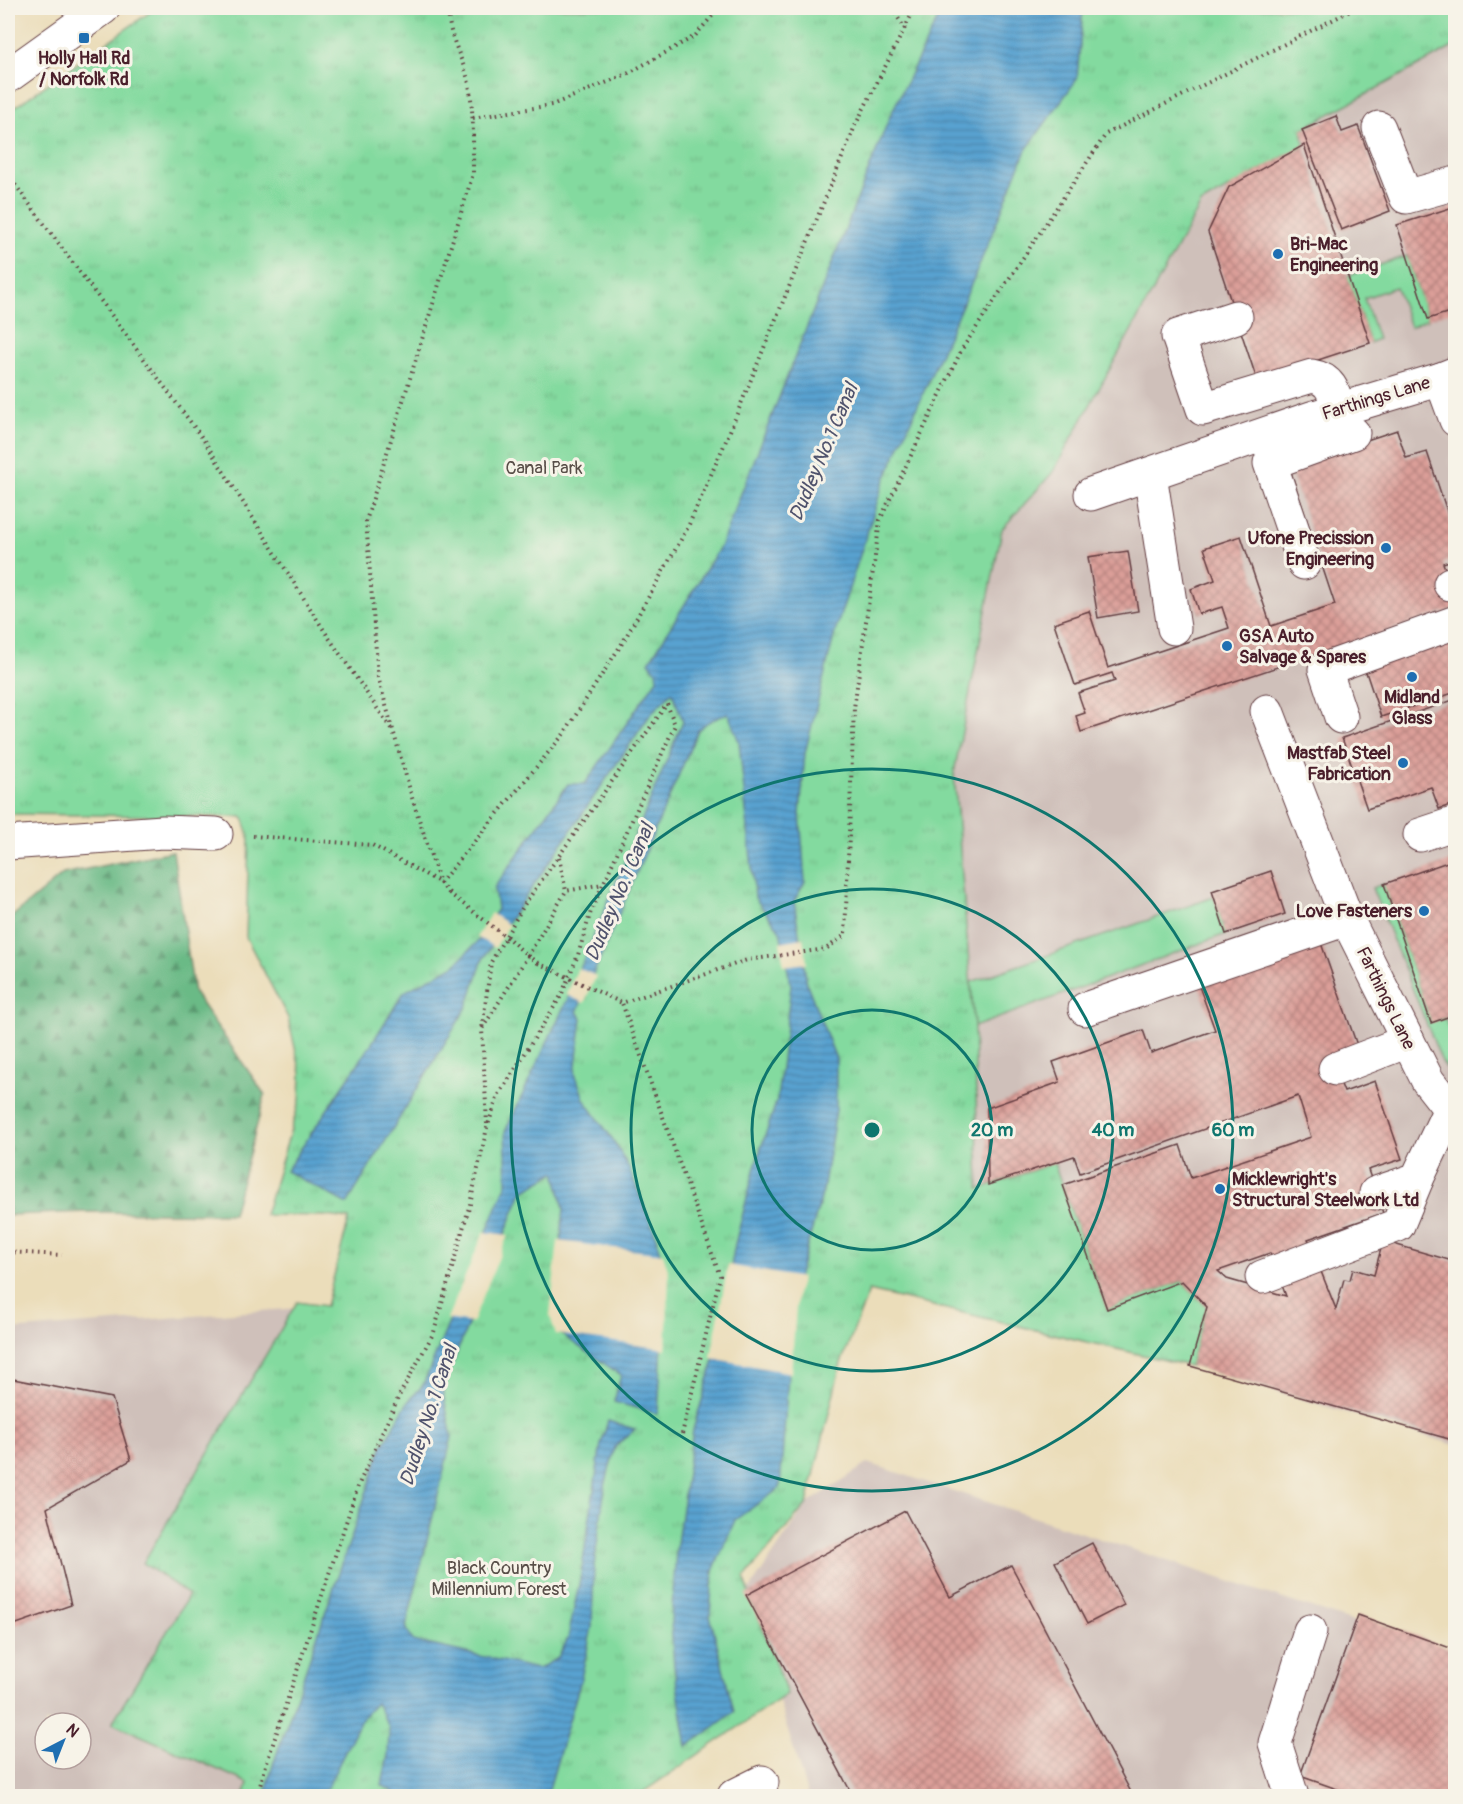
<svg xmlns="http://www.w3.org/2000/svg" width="1463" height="1804" font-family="Pangolin,sans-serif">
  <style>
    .industrial { fill: #cfc0ba; fill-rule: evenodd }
    .green { fill: #83da9f; stroke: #667c65; stroke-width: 1.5 }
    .forest { fill: url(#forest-firs); stroke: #5a6c58; stroke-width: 1.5 }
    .park { fill: url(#park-tufts); stroke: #667c65; stroke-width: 1.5 }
    .water { fill: url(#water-rules); stroke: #51607e; stroke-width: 1.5 }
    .pier { fill: #ebddba }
    .building { fill: url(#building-cross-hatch); fill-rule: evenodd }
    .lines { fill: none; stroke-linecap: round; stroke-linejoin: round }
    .minor-casing { stroke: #623c40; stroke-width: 35 }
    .path { stroke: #623c40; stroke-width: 4; stroke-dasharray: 1.5 4.5; stroke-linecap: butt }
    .minor { stroke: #fff; stroke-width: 33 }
    .path-bridge { stroke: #623c40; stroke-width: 4; stroke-dasharray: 1.5 4.5; stroke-linecap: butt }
    .ring { fill: none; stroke: #0f766e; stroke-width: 3 }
    .poi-dot { fill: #1f6fb2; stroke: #f7f3e8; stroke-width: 2 }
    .labels { text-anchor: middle; stroke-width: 6; stroke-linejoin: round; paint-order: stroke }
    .poi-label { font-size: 18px; font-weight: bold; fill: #4a1f2b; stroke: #f7f3e8; text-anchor: start }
    .street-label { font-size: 18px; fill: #4a1f2b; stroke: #f7f3e8 }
    .park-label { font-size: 18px; fill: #584e48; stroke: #f7f3e8 }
    .water-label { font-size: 20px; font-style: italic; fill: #50536d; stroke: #f7f3e8 }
    .centre { fill: #0f766e; stroke: #f7f3e8; stroke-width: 3 }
    .ring-label { font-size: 18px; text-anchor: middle; font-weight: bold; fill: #0f766e; stroke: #f7f3e8; stroke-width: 6; stroke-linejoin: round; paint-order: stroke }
  </style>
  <defs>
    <pattern id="forest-firs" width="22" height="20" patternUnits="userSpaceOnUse" patternTransform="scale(1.5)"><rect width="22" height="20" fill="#6aba86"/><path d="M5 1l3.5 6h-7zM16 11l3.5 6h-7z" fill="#59976e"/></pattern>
    <pattern id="park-tufts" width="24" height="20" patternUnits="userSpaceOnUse" patternTransform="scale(1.5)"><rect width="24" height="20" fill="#83da9f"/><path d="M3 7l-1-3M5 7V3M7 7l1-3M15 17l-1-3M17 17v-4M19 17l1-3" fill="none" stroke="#73bb89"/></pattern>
    <pattern id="water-rules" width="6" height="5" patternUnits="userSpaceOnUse" patternTransform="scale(1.5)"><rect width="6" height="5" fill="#58a2d0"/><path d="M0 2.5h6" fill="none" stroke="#4b83a9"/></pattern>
    <pattern id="building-cross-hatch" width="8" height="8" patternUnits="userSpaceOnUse" patternTransform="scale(1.5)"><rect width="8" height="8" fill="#db9f99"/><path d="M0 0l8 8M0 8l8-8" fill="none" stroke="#b4817d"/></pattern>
  </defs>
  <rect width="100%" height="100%" fill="#f7f3e8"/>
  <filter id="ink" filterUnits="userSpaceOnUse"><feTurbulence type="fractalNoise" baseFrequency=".0167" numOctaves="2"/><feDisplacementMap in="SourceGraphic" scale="12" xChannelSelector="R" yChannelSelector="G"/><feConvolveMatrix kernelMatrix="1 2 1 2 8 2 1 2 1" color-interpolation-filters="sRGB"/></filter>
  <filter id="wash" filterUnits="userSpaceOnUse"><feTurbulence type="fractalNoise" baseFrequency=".008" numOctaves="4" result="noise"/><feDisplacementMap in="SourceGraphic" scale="24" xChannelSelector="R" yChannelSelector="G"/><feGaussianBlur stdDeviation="1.35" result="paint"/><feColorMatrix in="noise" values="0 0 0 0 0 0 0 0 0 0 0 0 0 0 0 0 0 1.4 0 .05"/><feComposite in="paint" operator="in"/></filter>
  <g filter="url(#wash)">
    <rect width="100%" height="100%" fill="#ebddba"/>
    <g class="industrial">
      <polygon points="1455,46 1455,1445 1190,1366 1107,1309 1063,1185 979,1189 974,1027 954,773 1002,529 1053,472 1201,204 1229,187 1302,130"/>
      <path d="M326 1306 257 1796H8V1330ZM45 1723H81V1759H45Z"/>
      <polygon points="868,1463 1455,1655 1455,1796 808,1796 746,1595 807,1504"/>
    </g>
    <g class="green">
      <polygon points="1407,256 1428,319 1410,327 1396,287 1364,298 1378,339 1370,343 1347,276"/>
      <polygon points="1384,884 1431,1022 1445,1018 1455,1046 1455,1079 1442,1062 1372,888"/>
      <polygon points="1214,897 1226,934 974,1027 971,982"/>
    </g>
    <polygon class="forest" points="173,851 194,993 265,1095 233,1214 89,1212 8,1215 8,920 63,874"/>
    <polygon class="park" points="156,8 1455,8 1455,46 1302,129 1304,145 1201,204 1053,472 1002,529 954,773 974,1027 979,1189 1054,1163 1107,1309 1182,1281 1207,1307 1190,1366 869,1291 841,1363 807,1504 744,1578 787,1694 637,1796 244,1796 248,1783 112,1723 189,1595 143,1563 297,1302 326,1306 349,1219 327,1216 265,1215 300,1100 301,1073 288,1018 246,937 249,836 243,817 8,814 8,112"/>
    <polygon class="water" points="945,8 1083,8 1077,79 1026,150 974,278 883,484 835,632 805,753 800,814 805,882 794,901 807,984 836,1059 836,1110 823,1191 794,1292 780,1488 735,1520 713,1571 710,1616 734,1712 687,1747 674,1666 671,1622 676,1551 693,1430 715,1357 735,1244 756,1163 777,1100 791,986 780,931 755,898 739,742 728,713 708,722 698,730 577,1012 582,1018 575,1073 584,1099 613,1140 627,1164 653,1228 666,1274 658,1414 614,1402 621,1375 559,1333 559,1260 564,1208 555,1172 522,1192 442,1389 452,1437 406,1627 413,1641 538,1669 558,1658 568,1638 581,1574 601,1444 608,1421 635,1429 615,1447 605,1486 594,1566 592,1627 580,1683 547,1796 399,1796 382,1785 388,1755 389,1728 376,1703 362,1718 323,1796 265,1796 272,1768 382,1447 407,1403 423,1385 507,1183 505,1132 568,998 683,721 672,692 650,715 483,959 467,1007 347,1204 286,1171 372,1043 404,992 455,965 479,940 497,909 494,888 568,784 585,784 657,679 656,671 649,662 720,547 890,116 936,22"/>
    <g class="pier">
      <polygon points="491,913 509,925 495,948 477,937"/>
      <polygon points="803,938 807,963 784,966 780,942"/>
      <polygon points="578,968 596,976 584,1003 567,995"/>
      <polygon points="484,1232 508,1235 472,1323 447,1319"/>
      <polygon points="558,1241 663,1254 669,1274 666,1349 556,1334 550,1316"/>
      <polygon points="728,1265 802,1278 797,1293 791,1373 711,1358"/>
    </g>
    <g id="blocks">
      <g class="building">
        <polygon points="1336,116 1342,132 1358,126 1390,211 1341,230 1302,130"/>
        <polygon points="1304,145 1370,343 1257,380 1208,232 1229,187"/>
        <polygon points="1456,206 1456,310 1428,319 1397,225"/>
        <polygon points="1397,430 1406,458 1427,452 1456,538 1456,559 1443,563 1456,599 1456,608 1081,732 1076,716 1085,713 1078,693 1115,681 1112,673 1075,685 1054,623 1089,611 1108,668 1229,628 1222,607 1199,614 1191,589 1215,580 1204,548 1241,536 1271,626 1335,605 1289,466"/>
        <polygon points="1128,551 1138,611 1098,618 1088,557"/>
        <polygon points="1456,631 1456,692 1381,717 1363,663"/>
        <polygon points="1456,699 1456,803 1439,809 1431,787 1367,809 1342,738"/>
        <polygon points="1456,859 1456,1014 1431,1023 1384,884"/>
        <polygon points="1271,871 1285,914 1226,934 1212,891"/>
        <path d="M1321 943 1358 1048 1335 1069 1344 1092 1375 1081 1402 1159 1368 1170 1383 1213 1308 1239 1336 1309 1344 1279 1350 1280 1353 1269 1374 1275 1383 1241 1456 1262V1441L1190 1366 1207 1307 1182 1281 1107 1309 1063 1185 1180 1145 1191 1178 1311 1137 1298 1096 1080 1173 1074 1156 988 1185 987 1108 1060 1082 1053 1062 1143 1030 1151 1053 1215 1030 1199 986ZM1270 1253 1286 1296 1227 1279 1218 1271Z"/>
        <polygon points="8,1378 112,1398 131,1460 47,1508 71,1605 8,1627"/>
        <polygon points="905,1511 950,1597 1011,1565 1133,1796 853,1796 746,1595"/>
        <polygon points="1092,1543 1124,1605 1087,1624 1055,1562"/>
        <polygon points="1358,1615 1456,1650 1456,1796 1357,1796 1300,1776"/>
      </g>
    </g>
  </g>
  <g filter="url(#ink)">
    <use href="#blocks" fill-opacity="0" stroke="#623c40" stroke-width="1.5"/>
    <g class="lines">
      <defs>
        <g id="minor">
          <polyline points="8,76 103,8"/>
          <polyline points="1379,128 1406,197 1456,183"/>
          <path d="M1236 317 1178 336 1203 409 1312 376C1331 379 1334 393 1339 409"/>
          <polyline points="1456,373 1441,379 1456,420"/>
          <polyline points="1150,474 1174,628"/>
          <polyline points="1091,494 1311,418 1441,379"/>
          <polyline points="1304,563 1270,463 1353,433"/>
          <polyline points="1450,584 1456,583"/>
          <polyline points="1267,711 1347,919 1428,1081 1450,1109 1456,1112"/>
          <polyline points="1341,717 1325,669 1456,622"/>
          <polyline points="1420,835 1456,823"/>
          <polyline points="8,843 163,832 216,834"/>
          <polyline points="1085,1009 1347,919"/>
          <polyline points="1335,1069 1408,1041"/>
          <polyline points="1376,1193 1417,1179 1450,1109"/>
          <polyline points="1262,1277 1398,1225 1417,1179"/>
          <polyline points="734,1796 762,1782"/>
          <polyline points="1292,1796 1275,1743 1310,1631"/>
        </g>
      </defs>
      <use href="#minor" class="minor-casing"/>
      <g class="path">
        <polyline points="892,8 905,29"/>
        <polyline points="717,12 725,8"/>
        <polyline points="473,118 552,105 627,74 695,36 719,8"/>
        <polyline points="8,175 203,439 327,635 392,730"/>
        <polyline points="253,836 372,845 439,882"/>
        <polyline points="559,858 566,891 603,884"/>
        <polyline points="440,883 563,735 623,642 687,529 725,443 855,126 915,8"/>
        <path d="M449 893 440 883 413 801 378 677 366 521 473 174C473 144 474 114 469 84 464 59 446 34 449 8"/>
        <polyline points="538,963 528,956 566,891"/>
        <polyline points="487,1124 482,1029 528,956 510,940"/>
        <polyline points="8,1252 62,1255"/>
        <polyline points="682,1434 720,1276 622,1003 747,960 826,949 845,935 854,708 880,520 962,349 1106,134 1356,8"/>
        <polyline points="257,1796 267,1762 358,1486 399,1396 434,1332 470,1204 487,1128 497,1098 561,996 578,955 591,911 675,725 667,704 524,905 491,962 482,1029"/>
      </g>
      <use href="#minor" class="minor"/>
      <g class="path-bridge">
        <polyline points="449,893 510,940"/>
        <polyline points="538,963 622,1003"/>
      </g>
    </g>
  </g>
  <g class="ring">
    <circle cx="872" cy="1130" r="120"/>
    <circle cx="872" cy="1130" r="241"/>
    <circle cx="872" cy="1130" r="361"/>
  </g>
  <g class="poi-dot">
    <rect x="78" y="32" width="12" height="12" rx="3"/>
    <circle cx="1278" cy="254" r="6"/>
    <circle cx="1386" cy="548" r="6"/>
    <circle cx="1227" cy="646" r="6"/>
    <circle cx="1412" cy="677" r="6"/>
    <circle cx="1403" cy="763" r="6"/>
    <circle cx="1424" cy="911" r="6"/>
    <circle cx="1220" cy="1189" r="6"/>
  </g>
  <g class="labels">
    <g class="poi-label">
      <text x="84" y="64" text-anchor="middle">Holly Hall Rd<tspan x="84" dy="21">/ Norfolk Rd</tspan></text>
      <text x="1290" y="250">Bri-Mac<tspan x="1290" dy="21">Engineering</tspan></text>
      <text x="1374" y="544" text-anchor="end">Ufone Precission<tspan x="1374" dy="21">Engineering</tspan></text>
      <text x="1239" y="642">GSA Auto<tspan x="1239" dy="21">Salvage &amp; Spares</tspan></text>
      <text x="1412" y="703" text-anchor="middle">Midland<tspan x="1412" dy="21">Glass</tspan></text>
      <text x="1391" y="759" text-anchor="end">Mastfab Steel<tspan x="1391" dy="21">Fabrication</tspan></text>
      <text x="1412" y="917" text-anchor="end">Love Fasteners</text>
      <text x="1232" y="1185">Micklewright's<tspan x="1232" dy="21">Structural Steelwork Ltd</tspan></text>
    </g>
    <g class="street-label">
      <text transform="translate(1376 398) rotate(-17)" y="6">Farthings Lane</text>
      <text transform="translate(1386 998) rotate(64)" y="6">Farthings Lane</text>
    </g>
    <g class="park-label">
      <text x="544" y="474">Canal Park</text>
      <text x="499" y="1574">Black Country<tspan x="499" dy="21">Millennium Forest</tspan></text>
    </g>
    <g class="water-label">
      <text transform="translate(823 452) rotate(-67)" y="7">Dudley No.1 Canal</text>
      <text transform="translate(619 892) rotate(-67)" y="7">Dudley No.1 Canal</text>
      <text transform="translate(428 1415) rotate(-72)" y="7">Dudley No.1 Canal</text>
    </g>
  </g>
  <circle cx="872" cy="1130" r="9" class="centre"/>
  <g class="ring-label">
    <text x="992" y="1136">20 m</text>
    <text x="1113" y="1136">40 m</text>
    <text x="1233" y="1136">60 m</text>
  </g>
  <rect width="1463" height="1804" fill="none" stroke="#f7f3e8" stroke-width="30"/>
  <g transform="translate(63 1741) rotate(42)"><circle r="28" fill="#f7f3e8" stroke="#b29e9c" stroke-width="1.5"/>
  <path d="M0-4.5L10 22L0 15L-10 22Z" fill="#1f6fb2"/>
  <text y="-9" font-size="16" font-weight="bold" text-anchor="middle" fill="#4a1f2b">N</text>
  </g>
</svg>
